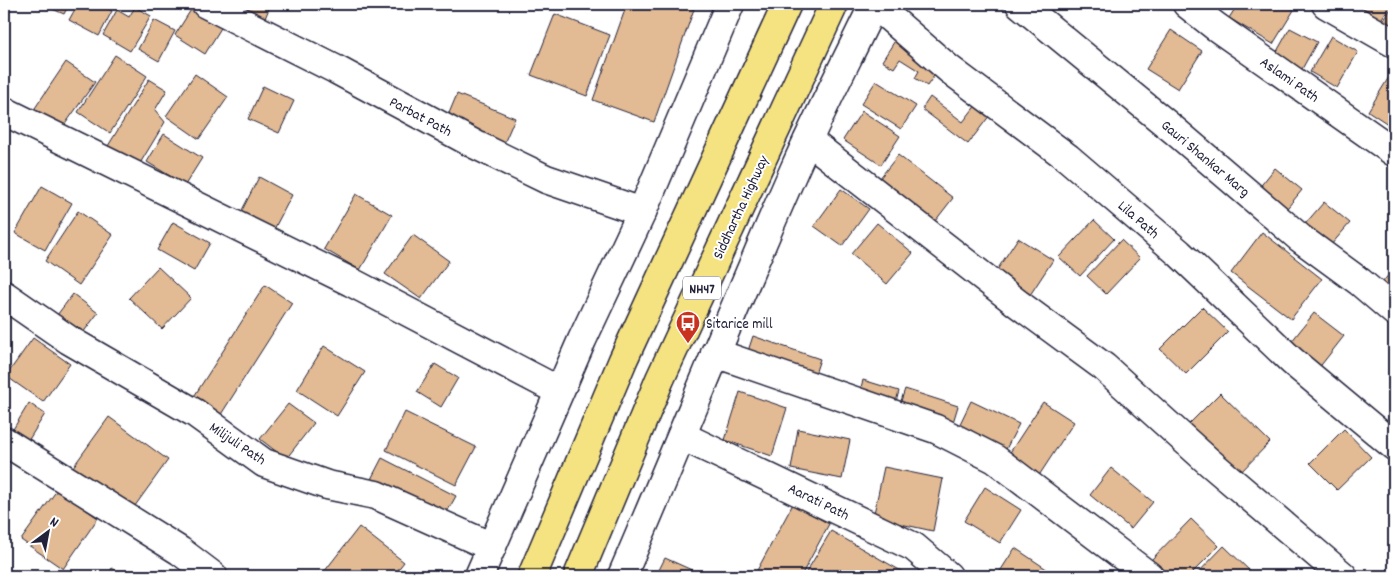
<svg xmlns="http://www.w3.org/2000/svg" width="1398" height="580" font-family="Dekko,sans-serif">
  <style>
    .building { fill: #e2ba93; stroke: #22223b }
    .lines { fill: none; stroke-linecap: round; stroke-linejoin: round }
    .minor-casing { stroke: #22223b; stroke-width: 31 }
    .highway-casing { stroke: #22223b; stroke-width: 31 }
    .minor { stroke: #fff; stroke-width: 28 }
    .highway { stroke: #f5e382; stroke-width: 28 }
    .labels { text-anchor: middle; stroke-width: 4; stroke-linejoin: round; paint-order: stroke }
    .shield { fill: #fff; stroke: #646476; stroke-width: 1 }
    .shield-label { font-size: 14px; font-weight: bold; fill: #22223b }
    .street-label { font-size: 15px; fill: #22223b; stroke: #fff }
    .poi-label { font-size: 15px; fill: #22223b; stroke: #fff; text-anchor: start }
  </style>
  <rect width="100%" height="100%" fill="#fff"/>
  <filter id="ink" filterUnits="userSpaceOnUse"><feTurbulence type="fractalNoise" baseFrequency=".02" numOctaves="2"/><feDisplacementMap in="SourceGraphic" scale="10" xChannelSelector="R" yChannelSelector="G"/><feConvolveMatrix kernelMatrix="1 2 1 2 8 2 1 2 1" color-interpolation-filters="sRGB"/></filter>
  <g filter="url(#ink)">
    <g class="building">
      <polygon points="41,4 69,4 64,14"/>
      <polygon points="78,4 98,4 112,11 99,36 69,20"/>
      <polygon points="221,4 271,4 263,23"/>
      <polygon points="627,4 680,4 694,9 654,122 593,100"/>
      <polygon points="1031,4 1056,4 1047,16"/>
      <polygon points="1238,4 1284,4 1294,10 1273,44 1229,18"/>
      <polygon points="1353,4 1391,4 1377,26 1350,10"/>
      <polygon points="1394,4 1394,39 1378,28"/>
      <polygon points="194,5 224,23 205,54 175,35"/>
      <polygon points="135,7 151,16 130,51 103,35 117,10 129,17"/>
      <polygon points="555,14 610,35 587,96 531,75"/>
      <polygon points="154,20 175,31 159,61 138,49"/>
      <polygon points="1290,28 1317,42 1297,78 1270,64"/>
      <polygon points="1171,30 1202,51 1178,89 1146,69"/>
      <polygon points="1331,36 1358,52 1337,88 1310,72"/>
      <polygon points="896,39 940,67 927,86 915,78 919,71 900,59 894,68 882,61"/>
      <polygon points="115,55 147,76 110,133 78,112"/>
      <polygon points="66,62 95,82 61,130 33,111"/>
      <polygon points="195,74 228,97 199,139 166,116"/>
      <polygon points="1389,77 1394,80 1394,128 1368,111"/>
      <polygon points="149,79 167,90 155,110 165,122 139,165 108,146"/>
      <polygon points="876,81 916,106 901,129 861,104"/>
      <polygon points="263,86 294,101 279,133 248,119"/>
      <polygon points="457,94 515,118 502,148 445,123"/>
      <polygon points="930,97 963,122 980,100 993,111 968,144 922,109"/>
      <polygon points="862,111 900,136 881,165 843,140"/>
      <polygon points="164,134 202,158 185,185 147,162"/>
      <polygon points="898,155 953,198 932,225 876,183"/>
      <polygon points="1275,168 1302,190 1284,212 1254,194"/>
      <polygon points="259,177 292,195 272,233 239,216"/>
      <polygon points="42,186 72,203 45,250 15,233"/>
      <polygon points="841,189 869,209 842,246 814,226"/>
      <polygon points="356,194 392,215 360,270 324,249"/>
      <polygon points="1324,202 1350,223 1330,246 1299,231"/>
      <polygon points="78,211 113,235 79,285 45,261"/>
      <polygon points="1094,220 1114,239 1080,276 1059,257"/>
      <polygon points="173,222 210,243 194,271 157,250"/>
      <polygon points="877,223 913,253 887,284 851,254"/>
      <polygon points="1262,232 1322,279 1291,319 1231,273"/>
      <polygon points="413,235 449,261 421,299 385,274"/>
      <polygon points="1018,238 1053,260 1030,295 995,273"/>
      <polygon points="1121,240 1140,258 1106,294 1087,276"/>
      <polygon points="158,267 191,298 162,329 129,298"/>
      <polygon points="1394,268 1394,301 1378,288"/>
      <polygon points="265,285 292,303 220,416 193,398"/>
      <polygon points="73,294 98,313 79,338 54,319"/>
      <polygon points="1202,307 1228,332 1186,374 1160,349"/>
      <polygon points="1314,313 1344,336 1318,369 1288,346"/>
      <polygon points="753,336 820,359 813,380 746,357"/>
      <polygon points="33,338 70,364 43,402 6,376"/>
      <polygon points="324,346 365,372 337,416 297,390"/>
      <polygon points="435,364 458,378 441,407 417,392"/>
      <polygon points="863,380 899,391 894,409 858,398"/>
      <polygon points="905,389 958,406 951,429 897,413"/>
      <polygon points="740,392 787,408 772,456 725,440"/>
      <polygon points="1220,393 1270,442 1238,475 1187,426"/>
      <polygon points="971,401 1019,424 1003,455 956,432"/>
      <polygon points="1043,402 1074,422 1036,480 1005,460"/>
      <polygon points="29,403 45,414 28,441 12,431"/>
      <polygon points="288,404 314,423 286,459 260,439"/>
      <polygon points="405,412 476,447 456,485 386,450"/>
      <polygon points="109,417 168,460 132,510 73,467"/>
      <polygon points="798,429 850,440 842,479 791,469"/>
      <polygon points="1344,429 1371,457 1337,490 1310,463"/>
      <polygon points="382,458 456,496 442,521 369,483"/>
      <polygon points="884,467 943,479 933,531 873,518"/>
      <polygon points="1111,468 1153,502 1131,529 1090,495"/>
      <polygon points="985,487 1021,510 1000,543 964,521"/>
      <polygon points="57,490 98,518 63,569 21,540"/>
      <polygon points="793,504 829,524 801,576 754,576"/>
      <polygon points="1191,519 1219,546 1189,576 1164,576 1149,562"/>
      <polygon points="359,527 404,562 393,576 329,576 324,572"/>
      <polygon points="831,531 910,576 804,576"/>
      <polygon points="1224,546 1251,572 1247,576 1195,576"/>
      <polygon points="1015,548 1057,576 997,576"/>
      <polygon points="665,558 705,576 656,576"/>
      <polygon points="112,568 123,576 107,576"/>
    </g>
    <g class="lines">
      <defs>
        <g id="minor">
          <polyline points="206,4 335,69 476,145 546,179 642,212"/>
          <polyline points="1020,4 1175,131 1300,238 1360,282 1394,311"/>
          <polyline points="1187,4 1215,26 1394,152"/>
          <polyline points="1326,4 1394,43"/>
          <polyline points="4,111 351,282 559,391"/>
          <polyline points="808,140 1017,303 1104,367 1208,461 1343,576"/>
          <polyline points="4,295 69,340 195,413 264,463 327,485 376,495 492,547"/>
          <polyline points="715,353 936,429 995,459 1149,576"/>
          <polyline points="682,436 914,547 948,576"/>
          <polyline points="4,441 180,551 213,576"/>
          <polyline points="479,576 582,340 642,212 730,4"/>
          <path d="M622 576C681 440 735 303 795 168 820 112 848 58 874 4L949 69 1068 158 1179 253 1292 361 1394 446"/>
        </g>
        <g id="highway">
          <polyline points="532,576 623,360 787,4"/>
          <polyline points="578,576 660,379 834,4"/>
        </g>
      </defs>
      <use href="#minor" class="minor-casing"/>
      <use href="#highway" class="highway-casing"/>
      <use href="#minor" class="minor"/>
      <use href="#highway" class="highway"/>
    </g>
  </g>
  <defs>
    <symbol id="bus-pin" viewBox="-11 -11 22 30"><path d="M0 17L-7.5 6A9.5 9.5 0 1 1 7.5 6Z" fill="#c8321e" stroke="#fff"/><path d="M-5-6H5V4H4V6H2V4H-2V6H-4V4H-5ZM-3.5-4V0h7V-4ZM-3.5 1.2v1.5H-2V1.2ZM2 1.2v1.5H3.5V1.2Z" fill="#fff"/></symbol>
  </defs>
  <g fill-rule="evenodd">
    <use href="#bus-pin" x="674" y="309" width="28" height="38"/>
  </g>
  <g class="labels">
    <rect class="shield" x="683" y="276.5" width="38" height="23" rx="4"/>
    <g class="shield-label">
      <text x="702" y="293">NH47</text>
    </g>
    <g class="street-label">
      <text transform="translate(1290 79) rotate(35)" y="5">Aslami Path</text>
      <text transform="translate(421 116) rotate(28)" y="5">Parbat Path</text>
      <text transform="translate(1206 158) rotate(40)" y="5">Gauri Shankar Marg</text>
      <text transform="translate(740 207) rotate(-65)" y="5">Siddhartha Highway</text>
      <text transform="translate(1139 219) rotate(41)" y="5">Lila Path</text>
      <text transform="translate(238 443) rotate(34)" y="5">Milijuli Path</text>
      <text transform="translate(819 501) rotate(26)" y="5">Aarati Path</text>
    </g>
    <g class="poi-label">
      <text x="706" y="328">Sitarice mill</text>
    </g>
  </g>
  <rect width="1398" height="580" fill="none" stroke="#fff" stroke-width="20"/>
  <rect x="10" y="10" width="1378" height="560" fill="none" stroke="#22223b" stroke-width="2" filter="url(#ink)"/>
  <g transform="translate(48 532) rotate(32)" stroke="#ffffff" stroke-width="4" paint-order="stroke">
  <path d="M0-4L9 19L0 12L-9 19Z" fill="#22223b"/>
  <text y="-8" font-size="14" font-weight="bold" text-anchor="middle" fill="#22223b">N</text>
  </g>
</svg>
